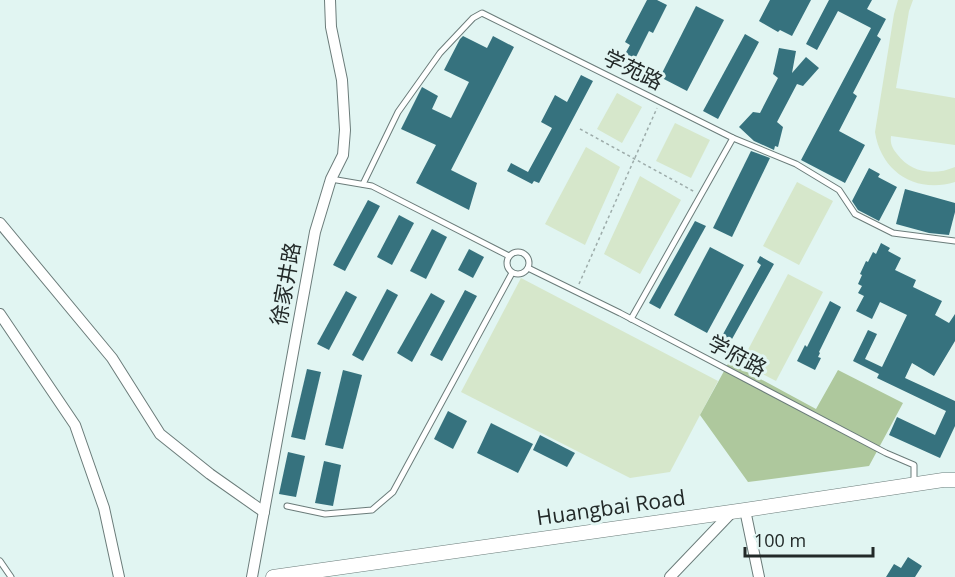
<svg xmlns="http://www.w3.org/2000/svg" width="955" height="577" font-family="'Open Sans','Noto Sans SC',sans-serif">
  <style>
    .green { fill: #d6e7cb }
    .forest { fill: #aec89d }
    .building { fill: #36727e }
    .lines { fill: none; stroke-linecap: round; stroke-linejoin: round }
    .service-casing { stroke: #6b7c7a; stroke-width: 7 }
    .minor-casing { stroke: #6b7c7a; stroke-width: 12 }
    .secondary-casing { stroke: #6b7c7a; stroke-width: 15 }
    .path { stroke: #9dacaa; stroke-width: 1.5; stroke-dasharray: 3 3; stroke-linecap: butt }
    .service { stroke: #fff; stroke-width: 5 }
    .minor { stroke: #fff; stroke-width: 10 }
    .secondary { stroke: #fff; stroke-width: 14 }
    .labels { text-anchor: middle; stroke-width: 6; stroke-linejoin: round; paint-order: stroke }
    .street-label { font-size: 21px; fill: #222928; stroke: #e1f5f2 }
  </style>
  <rect width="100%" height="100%" fill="#e1f5f2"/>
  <g class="green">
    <path d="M898 0H913L909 11 896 88 955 98V145L891 136C890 143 892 148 897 154 911 173 934 176 955 167V182C916 194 881 172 875 132L894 14Z"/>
    <polygon points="617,93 642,107 622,143 597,129"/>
    <polygon points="675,123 710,140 691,178 656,161"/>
    <polygon points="586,147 620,167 585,245 545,224"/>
    <polygon points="640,176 681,200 640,274 604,254"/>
    <polygon points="797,182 833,201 799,265 763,246"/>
    <polygon points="788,274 823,292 776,381 741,363"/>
    <polygon points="521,278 718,381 670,472 630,478 461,392"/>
  </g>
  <polygon class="forest" points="729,362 816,409 838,370 903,403 869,466 748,482 700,415"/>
  <g class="building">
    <polygon points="647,0 657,0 667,5 653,33 649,31 633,63 637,65 634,70 620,63 630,45 625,42"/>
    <polygon points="770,0 811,0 792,36 780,30 778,32 759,21"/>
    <polygon points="829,0 872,0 867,9 886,19 877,36 881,39 853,93 857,96 839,131 865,145 845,183 801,160 871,28 838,11 817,50 806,44"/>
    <polygon points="696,6 724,20 687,91 660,77"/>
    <polygon points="745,34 759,42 718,119 703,111"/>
    <polygon points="463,36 487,48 493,36 514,47 451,170 477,183 469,210 416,183 436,145 401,129 422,87 438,96 432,109 451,118 469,82 444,70 460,39"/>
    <polygon points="779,48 796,51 792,73 806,57 819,68 803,86 797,84 777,122 783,127 778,147 775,146 774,150 754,141 739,127 753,112 760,113 778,78 773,74"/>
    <polygon points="581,75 593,81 539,183 534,181 532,184 507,171 511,163 528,172 552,128 541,122 555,95 567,102"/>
    <polygon points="751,151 770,158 732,237 713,228"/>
    <polygon points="869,168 880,174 878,177 897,187 879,221 858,210 852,201"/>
    <polygon points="905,189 955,203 955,212 949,235 929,233 896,224"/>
    <polygon points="368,200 380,206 345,271 333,265"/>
    <polygon points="399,215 414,223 392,265 377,257"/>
    <polygon points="695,221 706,226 660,309 649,303"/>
    <polygon points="432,229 447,237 426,279 410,271"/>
    <polygon points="881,243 890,248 888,251 901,258 895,270 916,280 913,287 942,301 935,315 949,323 955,314 955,341 934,376 912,363 905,378 955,401 955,426 940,458 889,435 897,417 935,435 946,411 877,378 879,374 853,361 868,330 877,334 865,359 882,367 907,315 880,302 872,319 856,311 864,296 858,293 862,286 858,284 862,275 860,274 866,261 868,262 873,252 876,254"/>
    <polygon points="710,247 744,265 707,333 674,315"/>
    <polygon points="469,249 484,257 473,278 458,270"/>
    <polygon points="760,256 774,264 727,348 714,341 718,334 722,336 761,265 757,262"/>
    <polygon points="387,289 398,295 363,361 352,355"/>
    <polygon points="465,290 477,296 442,361 430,355"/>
    <polygon points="346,291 357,297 329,350 317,344"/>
    <polygon points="431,293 445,301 412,362 397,353"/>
    <polygon points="830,301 841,307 819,352 820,353 818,357 821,358 815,370 797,361 805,345 807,347"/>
    <polygon points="307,369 321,372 305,440 291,437"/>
    <polygon points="343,370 362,375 343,449 325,445"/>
    <polygon points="448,411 467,421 453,449 434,439"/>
    <polygon points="491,423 533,444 518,473 477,453"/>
    <polygon points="540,435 575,453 567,467 533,450"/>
    <polygon points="288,452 305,456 296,497 279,494"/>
    <polygon points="324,461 341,465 333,506 315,503"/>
    <polygon points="908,557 922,566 915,577 886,577 894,564 901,568"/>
  </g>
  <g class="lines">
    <defs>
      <g id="service">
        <polyline points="331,179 372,186 509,256"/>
        <polyline points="363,184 398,112 440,53 473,18 482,13 733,138 796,164 839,190 855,214 893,233 955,241"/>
        <circle cx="518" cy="263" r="11"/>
        <polyline points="528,268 620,313 886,453 914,465 914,482"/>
        <polyline points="631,319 733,138"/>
        <polyline points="287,506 325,514 372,510 393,492 512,273"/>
        <polyline points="0,561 11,577"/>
      </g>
      <g id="minor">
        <polyline points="0,223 112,358 160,434 210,474 264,512"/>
        <polyline points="0,314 75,425 104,508 119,577"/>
        <polyline points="745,510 759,577"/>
        <polyline points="252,577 315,232 331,179 343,155 345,130 342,80 331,27 330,0"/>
        <polyline points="670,577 732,512"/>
      </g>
      <polyline id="secondary" points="273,577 745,510 943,480 955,480"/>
    </defs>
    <use href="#service" class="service-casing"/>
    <use href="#minor" class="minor-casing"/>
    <use href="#secondary" class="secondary-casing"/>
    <g class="path">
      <polyline points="580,129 695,192"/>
      <polyline points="579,284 657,108"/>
    </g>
    <use href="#service" class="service"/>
    <use href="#minor" class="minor"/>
    <use href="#secondary" class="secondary"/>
  </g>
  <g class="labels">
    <g class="street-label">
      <text transform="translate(633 70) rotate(26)" y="7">学苑路</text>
      <text transform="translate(286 284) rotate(-80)" y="7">徐家井路</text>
      <text transform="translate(737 356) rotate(28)" y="7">学府路</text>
      <text transform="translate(611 508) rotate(-8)" y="7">Huangbai Road</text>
    </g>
  </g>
  <path d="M745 547v9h128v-9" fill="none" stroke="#222928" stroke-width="3"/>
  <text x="754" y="547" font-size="18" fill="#222928" stroke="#e1f5f2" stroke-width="4.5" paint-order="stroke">100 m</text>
</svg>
